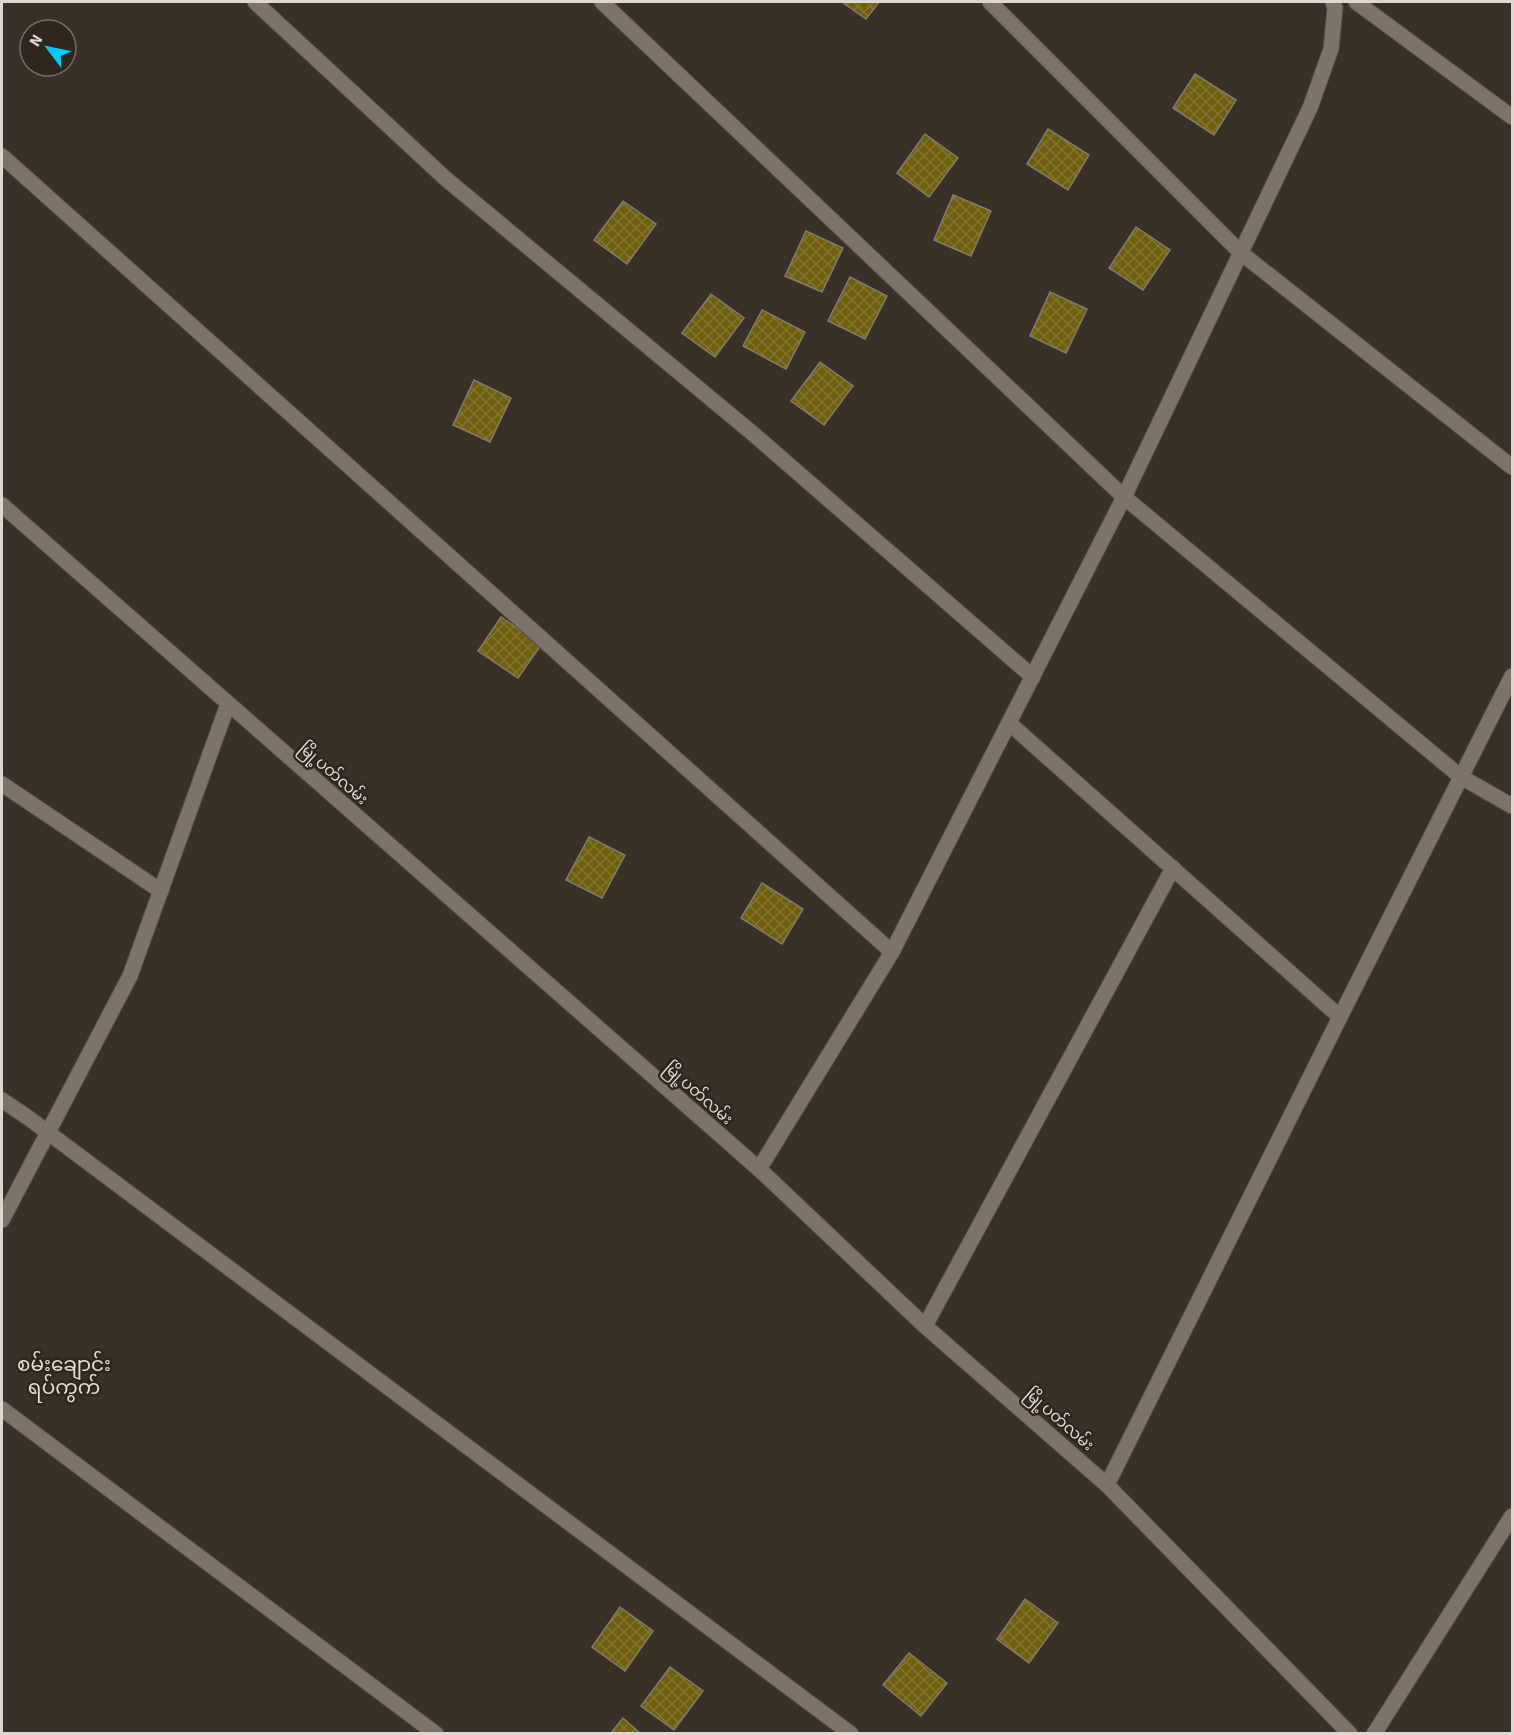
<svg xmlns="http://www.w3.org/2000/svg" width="1514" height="1735" font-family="'Source Sans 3','Noto Sans Myanmar',sans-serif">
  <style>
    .building { fill: url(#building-cross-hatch); stroke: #7f7c6f; stroke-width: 1.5 }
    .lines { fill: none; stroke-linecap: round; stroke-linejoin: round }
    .minor-casing { stroke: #554d46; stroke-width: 17 }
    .minor { stroke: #7e7369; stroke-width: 15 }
    .labels { text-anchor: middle; stroke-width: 5; stroke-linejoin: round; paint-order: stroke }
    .street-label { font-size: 16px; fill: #ddd7d2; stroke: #2f261d }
    .quarter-label { font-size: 20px; fill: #e7dbcf; stroke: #2f261d }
  </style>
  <defs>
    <pattern id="building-cross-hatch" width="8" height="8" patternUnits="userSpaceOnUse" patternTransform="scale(1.5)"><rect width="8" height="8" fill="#6f5f0e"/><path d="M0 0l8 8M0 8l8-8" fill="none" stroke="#837530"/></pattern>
  </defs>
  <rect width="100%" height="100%" fill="#393027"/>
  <g class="building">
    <polygon points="842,2 879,2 866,19"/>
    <polygon points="1195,74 1236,100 1214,135 1173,108"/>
    <polygon points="1048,129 1089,155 1068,190 1027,164"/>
    <polygon points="925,134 958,158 929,197 897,173"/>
    <polygon points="953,195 991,211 971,256 934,240"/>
    <polygon points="623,201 656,224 627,264 594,240"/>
    <polygon points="1136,227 1170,250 1143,290 1109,268"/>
    <polygon points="806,231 843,248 822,292 785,276"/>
    <polygon points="850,277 887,296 865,339 828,321"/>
    <polygon points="1050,292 1087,309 1066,353 1030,336"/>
    <polygon points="711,294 744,318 715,357 682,333"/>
    <polygon points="762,310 805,332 786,369 743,346"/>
    <polygon points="820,362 853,386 824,425 791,401"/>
    <polygon points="474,380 511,398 490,442 453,425"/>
    <polygon points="501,617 541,645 518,678 478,651"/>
    <polygon points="589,837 625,855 602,898 566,880"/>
    <polygon points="762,883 803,909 782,944 741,918"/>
    <polygon points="1025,1599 1058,1623 1029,1663 997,1639"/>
    <polygon points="620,1607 653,1631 625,1671 592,1647"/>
    <polygon points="909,1653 947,1683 921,1716 883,1685"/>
    <polygon points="670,1667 703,1691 674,1730 641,1706"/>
    <polygon points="623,1718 641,1734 610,1734"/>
  </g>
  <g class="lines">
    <defs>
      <g id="minor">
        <polyline points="255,2 446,179 751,432 1033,677"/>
        <polyline points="602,2 1124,497 1461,777 1512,806"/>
        <polyline points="990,2 1241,253 1512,467"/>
        <polyline points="1356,2 1512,117"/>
        <polyline points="2,156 892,952"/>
        <polyline points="2,505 759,1169 925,1326 1107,1485 1350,1734"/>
        <polyline points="1009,723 1340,1017"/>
        <polyline points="2,784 161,891"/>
        <polyline points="2,1100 30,1119 851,1734"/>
        <polyline points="759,1169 892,952 1124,497 1310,108 1331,49 1335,8 1333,2"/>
        <polyline points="2,1220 130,976 228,704"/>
        <polyline points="925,1326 1173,868"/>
        <polyline points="2,1409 436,1734"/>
        <polyline points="1107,1485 1340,1017 1512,676"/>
        <polyline points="1374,1734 1512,1516"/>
      </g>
    </defs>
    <use href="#minor" class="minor-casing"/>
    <use href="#minor" class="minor"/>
  </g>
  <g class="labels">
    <g class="street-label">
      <text transform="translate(334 773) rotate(41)" y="6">မြို့ပတ်လမ်း</text>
      <text transform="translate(699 1093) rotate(41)" y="6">မြို့ပတ်လမ်း</text>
      <text transform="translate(1060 1419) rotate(41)" y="6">မြို့ပတ်လမ်း</text>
    </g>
    <g class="quarter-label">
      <text x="64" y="1371">စမ်းချောင်း<tspan x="64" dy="23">ရပ်ကွက်</tspan></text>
    </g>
  </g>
  <rect width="1514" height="1735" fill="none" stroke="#ddd7d2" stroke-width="6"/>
  <g transform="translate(48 48) rotate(302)"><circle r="28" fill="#2f261d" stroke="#756d65" stroke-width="1.5"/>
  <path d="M0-4.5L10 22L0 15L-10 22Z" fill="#00cbf9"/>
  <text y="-9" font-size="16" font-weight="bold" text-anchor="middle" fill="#ddd7d2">N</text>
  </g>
</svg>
